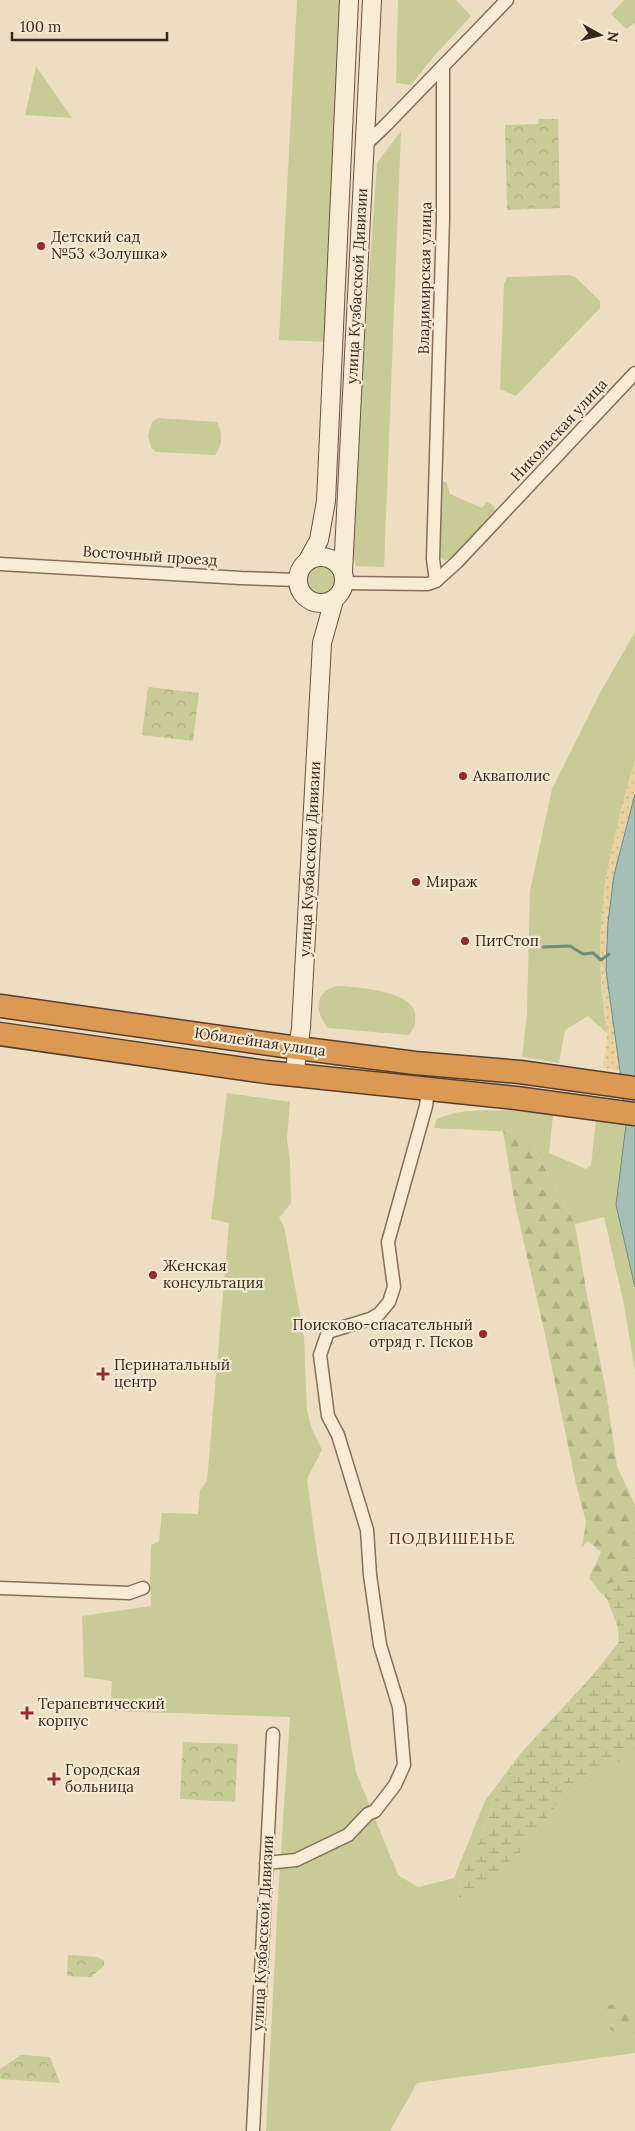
<svg xmlns="http://www.w3.org/2000/svg" width="635" height="2131" font-family="Lora,serif">
  <style>
    .grass { fill: #c8cb96 }
    .forest { fill: url(#forest-firs) }
    .wetland { fill: url(#wetland-marsh) }
    .sand { fill: url(#sand-dots) }
    .park { fill: url(#park-crowns) }
    .water { fill: #a4c0b6; stroke: #6b8e84 }
    .lines { fill: none; stroke-linecap: round; stroke-linejoin: round }
    .stream { stroke: #6b8e84; stroke-width: 3 }
    .street-casing { stroke: #876f59; stroke-width: 15 }
    .secondary-casing { stroke: #69503d; stroke-width: 20 }
    .highway-casing { stroke: #553e2e; stroke-width: 25 }
    .street { stroke: #f8ecd5; stroke-width: 12 }
    .secondary { stroke: #f8ecd5; stroke-width: 18 }
    .highway { stroke: #dc9953; stroke-width: 22 }
    .poi-dot { fill: #952a30; stroke: #f5e9d1; stroke-width: 2 }
    .labels { text-anchor: middle; stroke-width: 4.5; stroke-linejoin: round; paint-order: stroke }
    .poi-label { font-size: 15px; fill: #37281d; stroke: #f5e9d1; text-anchor: start }
    .street-label { font-size: 15px; fill: #37281d; stroke: #f5e9d1 }
    .neighbourhood-label { font-size: 16px; letter-spacing: 1px; fill: #63281d; stroke: #f5e9d1 }
  </style>
  <defs>
    <pattern id="forest-firs" width="22" height="20" patternUnits="userSpaceOnUse" patternTransform="scale(1.25)"><rect width="22" height="20" fill="#c8cb96"/><path d="M5 1l3.5 6h-7zM16 11l3.5 6h-7z" fill="#acae81"/></pattern>
    <pattern id="wetland-marsh" width="20" height="14" patternUnits="userSpaceOnUse" patternTransform="scale(1.25)"><rect width="20" height="14" fill="#c8cb96"/><path d="M1 5h8M5 5V1M11 12h8M15 12V8" fill="none" stroke="#acae81"/></pattern>
    <pattern id="sand-dots" width="8" height="8" patternUnits="userSpaceOnUse" patternTransform="scale(1.25)"><rect width="8" height="8" fill="#e9d29f"/><path d="M2 2h.1M6 6h.1" fill="none" stroke="#c8b488" stroke-width="1.8" stroke-linecap="round"/></pattern>
    <pattern id="park-crowns" width="20" height="18" patternUnits="userSpaceOnUse" patternTransform="scale(1.25)"><rect width="20" height="18" fill="#c8cb96"/><path d="M2 6a3 3 0 1 1 6 0M12 15a3 3 0 1 1 6 0" fill="none" stroke="#acae81"/></pattern>
  </defs>
  <rect width="100%" height="100%" fill="#eddec2"/>
  <g class="grass">
    <polygon points="297,0 348,0 327,342 279,340"/>
    <polygon points="398,0 456,0 471,16 435,55 411,85 396,83"/>
    <polygon points="624,0 635,0 635,23 626,29 611,14"/>
    <polygon points="36,66 72,118 25,115"/>
    <polygon points="401,131 384,567 356,566 350,548 377,163"/>
    <polygon points="569,275 575,277 600,301 600,308 516,396 500,389 504,284 507,277"/>
    <path d="M158 418 217 422C223 434 223 444 215 455L156 452 151 448 148 435 152 422Z"/>
    <polygon points="442,481 447,483 450,494 482,508 487,502 494,506 495,511 452,559 444,560 439,556"/>
    <circle cx="321" cy="580" r="17"/>
    <polygon points="635,632 635,761 627,787 605,883 600,947 601,983 607,1033 588,1016 565,1030 559,1063 522,1057 527,1014 530,891 552,789 601,691"/>
    <path d="M338 986C358 987 411 991 415 1013 416 1023 415 1028 409 1035L328 1028C314 1012 314 990 338 986Z"/>
    <polygon points="227,1093 290,1102 287,1139 290,1161 291,1203 279,1218 284,1226 304,1336 307,1411 312,1429 322,1450 307,1479 317,1553 356,1772 398,1875 418,1887 454,1878 485,1801 520,1754 499,1788 482,1835 462,1875 458,1901 486,1887 498,1874 501,1868 519,1854 565,1794 589,1778 622,1761 635,1744 635,2053 417,2083 390,2131 266,2131 278,1896 290,1717 110,1711 112,1681 84,1677 82,1616 151,1606 150,1576 151,1545 159,1541 162,1513 198,1514 200,1490 207,1481 229,1223 211,1219"/>
    <path d="M515 1110 553 1115 549 1153 586 1169 591 1165 596 1121 626 1125 616 1205 635 1287V1371L623 1300 604 1217 575 1224 532 1144 516 1132 434 1128 436 1120C459 1107 488 1112 515 1110Z"/>
  </g>
  <g class="forest">
    <polygon points="503,1131 516,1132 532,1144 575,1224 587,1295 606,1391 617,1466 635,1505 635,1579 611,1583 599,1591 589,1578 601,1552 588,1541 582,1547 586,1522 576,1484 544,1330 514,1199"/>
    <path d="M618 2003 635 2010V2036C614 2036 604 2030 602 2007Z"/>
  </g>
  <polygon class="wetland" points="635,1579 635,1744 622,1761 589,1778 565,1794 519,1854 501,1868 498,1874 486,1887 458,1902 462,1875 482,1835 499,1788 506,1777 520,1754 592,1676 619,1642 618,1628 611,1609 607,1599 599,1591 610,1583"/>
  <path class="sand" d="M635 761V794L614 875 608 922 606 970 620 1071 603 1068C604 1056 607 1043 607 1031 605 1003 600 976 600 947 601 884 616 821 635 761Z"/>
  <g class="park">
    <polygon points="539,119 558,119 560,208 507,210 505,125 538,124"/>
    <polygon points="148,687 199,693 193,741 142,735"/>
    <polygon points="183,1742 238,1744 235,1802 180,1799"/>
    <polygon points="68,1955 98,1957 104,1961 104,1966 91,1977 67,1976"/>
    <polygon points="21,2055 50,2057 60,2083 0,2079 0,2069"/>
  </g>
  <polygon class="water" points="635,794 635,1287 616,1205 626,1125 620,1071 606,970 608,922 614,875"/>
  <g class="lines">
    <polyline class="stream" points="543,947 570,946 583,954 593,953 601,960 609,954"/>
    <defs>
      <g id="street">
        <polyline points="364,146 385,126 507,0"/>
        <polyline points="0,564 241,578 297,580"/>
        <polyline points="436,581 433,559 443,219 443,66"/>
        <polyline points="344,583 428,584 436,581 457,562 635,373"/>
        <polyline points="0,1588 129,1593 143,1588"/>
        <polyline points="266,1863 296,1860 348,1835 368,1814 375,1811 395,1785 404,1765 399,1707 380,1645 370,1575 367,1530 338,1435 328,1416 320,1355 328,1332 370,1319 379,1314 389,1302 394,1287 388,1242 426,1106 428,1090"/>
        <polyline points="253,2131 273,1734"/>
      </g>
      <g id="secondary">
        <circle cx="321" cy="580" r="23"/>
        <polyline points="308,560 319,540 326,501 349,0"/>
        <polyline points="343,572 372,0"/>
        <polyline points="294,1075 301,1028 322,643 334,600"/>
      </g>
      <g id="highway">
        <polyline points="0,1006 298,1048 415,1063 520,1072 635,1088"/>
        <polyline points="0,1034 266,1072 516,1098 635,1114"/>
      </g>
    </defs>
    <use href="#street" class="street-casing"/>
    <use href="#secondary" class="secondary-casing"/>
    <use href="#highway" class="highway-casing"/>
    <use href="#street" class="street"/>
    <use href="#secondary" class="secondary"/>
    <use href="#highway" class="highway"/>
  </g>
  <g class="poi-dot">
    <circle cx="41" cy="246" r="5"/>
    <circle cx="463" cy="776" r="5"/>
    <circle cx="416" cy="882" r="5"/>
    <circle cx="465" cy="941" r="5"/>
    <circle cx="153" cy="1275" r="5"/>
    <circle cx="483" cy="1334" r="5"/>
    <path d="M100.5 1366.5h5v5h5v5h-5v5h-5v-5h-5v-5h5z"/>
    <path d="M24.5 1705.5h5v5h5v5h-5v5h-5v-5h-5v-5h5z"/>
    <path d="M51.5 1771.5h5v5h5v5h-5v5h-5v-5h-5v-5h5z"/>
  </g>
  <g class="labels">
    <g class="poi-label">
      <text x="51" y="242">Детский сад<tspan x="51" dy="17">№53 «Золушка»</tspan></text>
      <text x="473" y="781">Акваполис</text>
      <text x="426" y="887">Мираж</text>
      <text x="475" y="946">ПитСтоп</text>
      <text x="163" y="1271">Женская<tspan x="163" dy="17">консультация</tspan></text>
      <text x="473" y="1330" text-anchor="end">Поисково-спасательный<tspan x="473" dy="17">отряд г. Псков</tspan></text>
      <text x="114" y="1370">Перинатальный<tspan x="114" dy="17">центр</tspan></text>
      <text x="38" y="1709">Терапевтический<tspan x="38" dy="17">корпус</tspan></text>
      <text x="65" y="1775">Городская<tspan x="65" dy="17">больница</tspan></text>
    </g>
    <g class="street-label">
      <text transform="translate(425 278) rotate(-89)" y="5">Владимирская улица</text>
      <text transform="translate(357 286) rotate(-87)" y="5">улица Кузбасской Дивизии</text>
      <text transform="translate(559 430) rotate(-47)" y="5">Никольская улица</text>
      <text transform="translate(150 556) rotate(4)" y="5">Восточный проезд</text>
      <text transform="translate(310 859) rotate(-87)" y="5">улица Кузбасской Дивизии</text>
      <text transform="translate(260 1042) rotate(8)" y="5">Юбилейная улица</text>
      <text transform="translate(263 1933) rotate(-87)" y="5">улица Кузбасской Дивизии</text>
    </g>
    <g class="neighbourhood-label">
      <text x="452" y="1544">ПОДВИШЕНЬЕ</text>
    </g>
  </g>
  <g transform="translate(600 35) rotate(98)" stroke="#f5e9d1" stroke-width="4" paint-order="stroke">
  <path d="M0-4L9 19L0 12L-9 19Z" fill="#37281d"/>
  <text y="-8" font-size="14" font-weight="bold" text-anchor="middle" fill="#37281d">N</text>
  </g>
  <path d="M12 32v8h155v-8" fill="none" stroke="#37281d" stroke-width="2.5"/>
  <text x="20" y="32" font-size="15" fill="#37281d" stroke="#f5e9d1" stroke-width="4" paint-order="stroke">100 m</text>
</svg>
